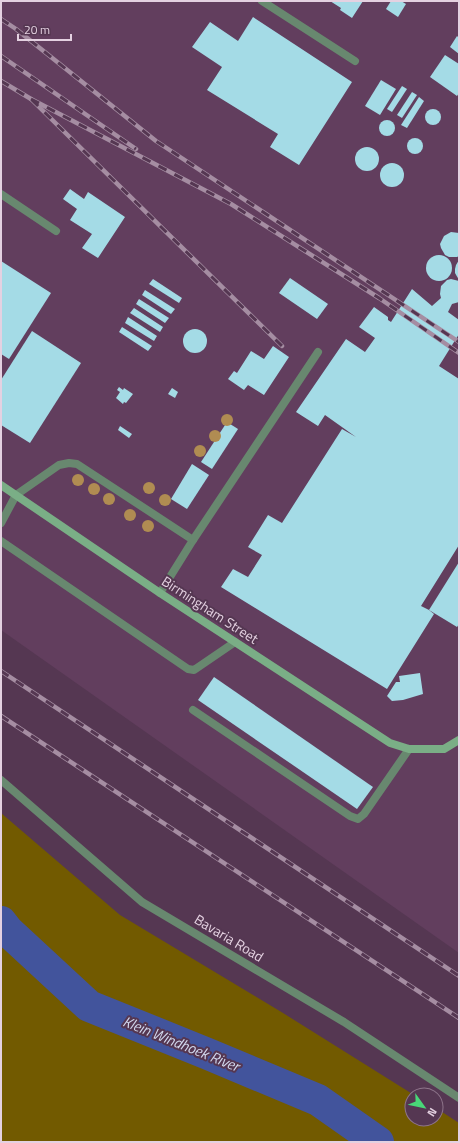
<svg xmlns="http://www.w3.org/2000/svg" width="460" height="1143" font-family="'Titillium Web',sans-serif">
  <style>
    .built { fill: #623e5e }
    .green { fill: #725a00 }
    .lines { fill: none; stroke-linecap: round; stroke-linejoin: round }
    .river { stroke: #42549c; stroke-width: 32 }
    .building { fill: #a4dbe6 }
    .lane { stroke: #68886f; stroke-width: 8 }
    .street { stroke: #68886f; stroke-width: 8 }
    .secondary { stroke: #7aae86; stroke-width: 8 }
    .rail-casing { stroke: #a58da2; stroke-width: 4.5 }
    .rail { stroke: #553752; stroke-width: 3; stroke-dasharray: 9; stroke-linecap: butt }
    .tree { fill: #b08c52 }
    .labels { text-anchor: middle; stroke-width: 4; stroke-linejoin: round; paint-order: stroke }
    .street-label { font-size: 14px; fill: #e4d1e1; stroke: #553752 }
    .water-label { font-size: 15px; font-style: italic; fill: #d2d9ee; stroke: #553752 }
  </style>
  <rect width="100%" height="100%" fill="#553752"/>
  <polygon class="built" points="1,1 459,1 459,953 1,630"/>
  <polygon class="green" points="1,813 120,915 283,1013 414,1095 412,1095 412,1119 436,1119 436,1108 459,1123 459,1142 1,1142"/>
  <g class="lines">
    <polyline class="river" points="1,922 8,931 89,1006 208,1054 318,1100 378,1142"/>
  </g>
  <g class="building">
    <polygon points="330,1 363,1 352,18 340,10 341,8"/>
    <polygon points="391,1 401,1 406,4 398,17 386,9"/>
    <polygon points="253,17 352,82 299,165 270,147 278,134 207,90 222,67 192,47 210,22 238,41"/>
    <polygon points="457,36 459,38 459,54 450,47"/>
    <polygon points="445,55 459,64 459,93 457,96 430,77"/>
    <polygon points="381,80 396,89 380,115 365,106"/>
    <polygon points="402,86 407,89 392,112 387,109"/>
    <polygon points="412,92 417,95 402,118 397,115"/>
    <polygon points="419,97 424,101 407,128 401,125"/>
    <circle cx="433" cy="117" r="8"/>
    <circle cx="387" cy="128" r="8"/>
    <circle cx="415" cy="146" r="8"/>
    <circle cx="367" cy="159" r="12"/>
    <circle cx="392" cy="175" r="12"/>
    <polygon points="70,189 84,199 88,192 125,217 98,258 82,248 92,234 70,220 77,209 63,199"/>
    <polygon points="451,232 459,233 459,256 457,257 449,257 445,255 441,248 440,244 444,236"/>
    <circle cx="439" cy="268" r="13"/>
    <polygon points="459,260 459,280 455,273 455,269 456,265"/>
    <polygon points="1,261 51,293 9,359 1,354"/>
    <polygon points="290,278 328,304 317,319 279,293"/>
    <polygon points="153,279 182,298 179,303 149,284"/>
    <polygon points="451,279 459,281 459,302 452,304 448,312 459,320 459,334 439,366 459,379 459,545 421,606 429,610 434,614 387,689 221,587 233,569 248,577 262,555 248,547 268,515 282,523 342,429 356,437 325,415 318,426 296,412 346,339 365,352 375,338 359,327 374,307 388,317 388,320 391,322 412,289 432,306 441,298 440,294 441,286 447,280"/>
    <polygon points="145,290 175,309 171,314 142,295"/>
    <polygon points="139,299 169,318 165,323 136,304"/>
    <polygon points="134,308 163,327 160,332 130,313"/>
    <polygon points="128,317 157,336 154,341 125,323"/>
    <polygon points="122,327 152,346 148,351 119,332"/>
    <circle cx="195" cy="341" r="12"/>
    <polygon points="32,331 81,363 30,443 1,425 1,380"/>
    <polygon points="273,346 289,357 264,395 248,385 244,390 228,379 234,371 237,373 251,351 264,359"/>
    <polygon points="119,387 123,390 124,388 133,394 126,403 124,402 123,404 116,398 120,392 117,390"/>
    <polygon points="172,388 178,392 175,398 168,394"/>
    <polygon points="227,422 238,429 212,469 201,462"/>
    <polygon points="120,426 132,434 129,438 118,430"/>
    <polygon points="192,464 209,475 187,509 171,499"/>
    <polygon points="459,562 459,624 457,627 429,610"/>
    <polygon points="420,673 423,694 403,700 392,701 387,696 396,682 400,682 399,676"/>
    <polygon points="214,677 373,787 357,809 198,700"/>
  </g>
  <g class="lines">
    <g class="lane">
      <polyline points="262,1 355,61"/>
      <polyline points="1,194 56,231"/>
      <polyline points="1,523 16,495 59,465 69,463 77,464 193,540 160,593"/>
      <polyline points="193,540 318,352"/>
      <polyline points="1,541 188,669 194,670 235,642"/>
      <polyline points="193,710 350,816 358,819 364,814 409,749"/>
    </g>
    <polyline class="street" points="1,780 142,902 344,1022 459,1098"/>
    <polyline class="secondary" points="1,485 160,593 390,743 409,749 444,749 459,740"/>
    <defs>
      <g id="rail">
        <polyline points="1,19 16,29 156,141 459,342"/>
        <polyline points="1,56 136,149"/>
        <polyline points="1,81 31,99 282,346"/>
        <polyline points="31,99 231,204 379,298 459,353"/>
        <polyline points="1,671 459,976"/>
        <polyline points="1,716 459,1018"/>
      </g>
    </defs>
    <use href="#rail" class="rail-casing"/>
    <use href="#rail" class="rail"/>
  </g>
  <g class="tree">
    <circle cx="227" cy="420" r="6"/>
    <circle cx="215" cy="436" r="6"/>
    <circle cx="200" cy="451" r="6"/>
    <circle cx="78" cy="480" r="6"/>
    <circle cx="149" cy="488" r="6"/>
    <circle cx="94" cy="489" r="6"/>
    <circle cx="109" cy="499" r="6"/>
    <circle cx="165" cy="500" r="6"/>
    <circle cx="130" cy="515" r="6"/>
    <circle cx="148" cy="526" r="6"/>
  </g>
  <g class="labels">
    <g class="street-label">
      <text transform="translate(210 610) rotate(33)" y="5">Birmingham Street</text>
      <text transform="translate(229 938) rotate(31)" y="5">Bavaria Road</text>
    </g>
    <g class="water-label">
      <text transform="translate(181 1044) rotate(22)" y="5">Klein Windhoek River</text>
    </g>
  </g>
  <rect width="460" height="1143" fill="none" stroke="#e4d1e1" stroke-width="4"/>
  <g transform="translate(424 1107) rotate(123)"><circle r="19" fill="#553752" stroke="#8e758b"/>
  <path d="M0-3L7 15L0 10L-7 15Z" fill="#49d778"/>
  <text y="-6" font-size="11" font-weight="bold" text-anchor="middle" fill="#e4d1e1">N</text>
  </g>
  <path d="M18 34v6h53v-6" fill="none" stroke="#e4d1e1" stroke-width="2"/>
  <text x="24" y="34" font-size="12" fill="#e4d1e1" stroke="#553752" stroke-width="3" paint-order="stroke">20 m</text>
</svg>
